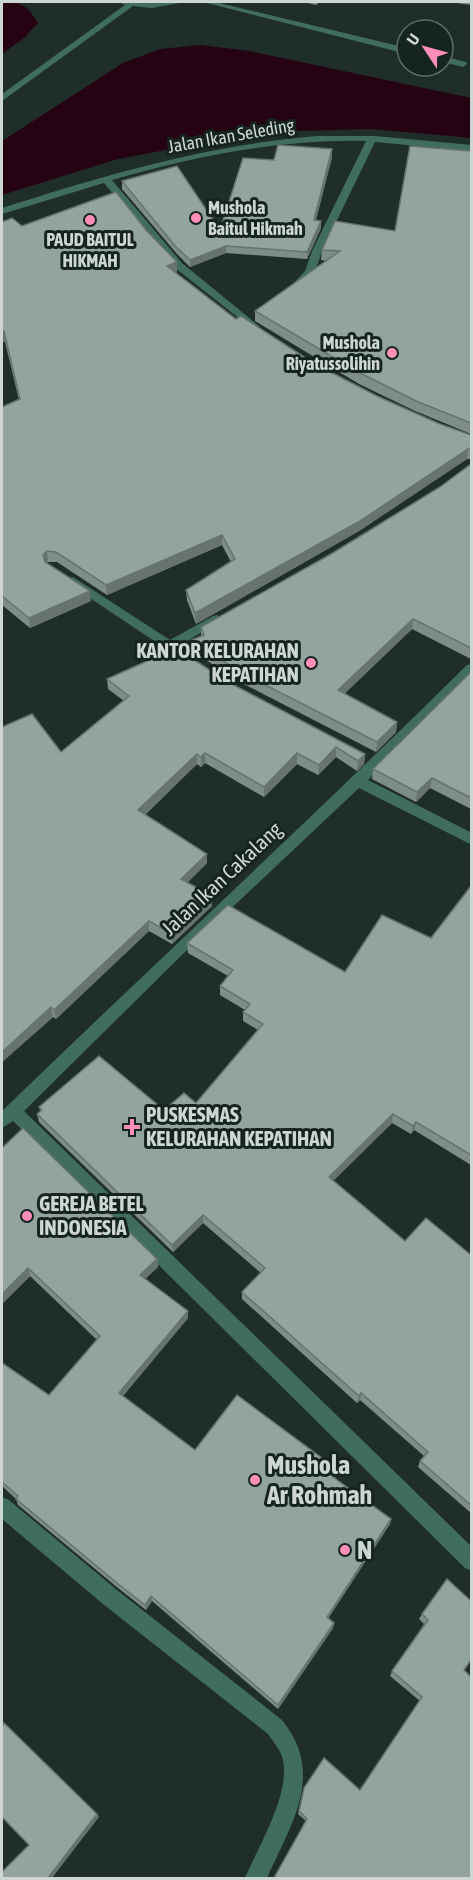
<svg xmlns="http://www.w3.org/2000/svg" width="473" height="1880" font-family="'Asap Condensed',sans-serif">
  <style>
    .water { fill: #260313 }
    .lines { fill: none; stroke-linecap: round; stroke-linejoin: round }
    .minor { fill: #406d5f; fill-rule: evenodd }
    .wall { fill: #7e8d87 }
    .shaded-wall { fill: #66736e }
    .building { fill: #92a49d; stroke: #66736e; stroke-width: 1.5 }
    .poi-dot { fill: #ff8eba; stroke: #162420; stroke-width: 2 }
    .labels { text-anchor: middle; stroke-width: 6; stroke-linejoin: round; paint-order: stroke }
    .far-street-label { font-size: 18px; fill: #cdd6d3; stroke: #162420 }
    .far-poi-label { font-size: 18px; font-weight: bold; fill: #cdd6d3; stroke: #162420; text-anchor: start }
    .poi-label { font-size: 21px; font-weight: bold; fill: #cdd6d3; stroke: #162420; text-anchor: start }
    .street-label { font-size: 21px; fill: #cdd6d3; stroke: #162420 }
    .near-poi-label { font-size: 26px; font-weight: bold; fill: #cdd6d3; stroke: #162420; text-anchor: start }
  </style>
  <rect width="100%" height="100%" fill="#1f2e29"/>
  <g class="water">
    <path d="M2 2C23 2 27 6 38 23L24 38 2 54Z"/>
    <polygon points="200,45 249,51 471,98 471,138 371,129 300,131 224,139 118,159 2,195 2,141 123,63 160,49"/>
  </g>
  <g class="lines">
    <g class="minor">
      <polygon points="118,2 185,2 152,8 133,6 2,101 2,94 125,5"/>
      <polygon points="203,2 215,2 407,48 407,54"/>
      <polygon points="443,56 466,62 467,64 463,67 443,62"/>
      <path d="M317 136H375L472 145V151L375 142 322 251 315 272 297 288 292 285 305 271 312 251 366 141C280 139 194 156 112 180L182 263 259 326 260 328 255 331 174 267 104 183 2 214V208C105 175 207 145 317 136Z"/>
      <polygon points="73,577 170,640 213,616 217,615 223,619 179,646 196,660 195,663 190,665 69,584 67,581 69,578"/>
      <path d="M472 664V676L368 780 472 833V845L359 788 185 952 24 1111 472 1547V1571L465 1568 13 1121 2 1128V1111C156 962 314 816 467 665Z"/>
      <path d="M2 1497 9 1500 117 1590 282 1720C326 1774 291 1824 267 1878H245C258 1847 295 1787 281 1754 278 1747 272 1740 268 1734L103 1604 2 1519Z"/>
    </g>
  </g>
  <g class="wall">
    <polygon points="303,2 320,2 316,5"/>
    <polygon points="452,2 471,2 471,5 457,3"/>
    <polygon points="332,149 332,157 316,220 321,221 321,228 307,259 226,253 190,267 177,254 122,189 122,181 220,230 274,160"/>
    <polygon points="471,151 471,434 415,411 359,384 255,321 255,311 326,261 321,260 322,250 395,231"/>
    <polygon points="22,226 177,273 176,273 236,319 315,364 377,396 440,424 471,435 471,459 467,459 359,531 196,624 187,600 186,590 231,562 222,545 107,595 57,562 48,562 47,563 91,601 30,628 2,605 2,407 19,400 5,342 2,342"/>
    <polygon points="471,464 471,659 412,629 344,694 397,722 396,732 376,752 240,682 192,651 192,640 201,636 201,627 331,554 440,487"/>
    <polygon points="471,672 471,809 430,788 416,802 372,779 373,769"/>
    <polygon points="107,679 228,682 365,754 364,764 357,771 336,757 318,775 297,764 264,797 205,763 201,767 197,764 145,815 207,854 207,863 187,883 212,906 172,944 149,931 56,1019 53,1017 2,1062 61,752 124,701 108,689"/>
    <polygon points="471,886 471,1165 414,1130 411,1134 392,1123 333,1181 405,1241 471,1255 471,1513 418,1467 420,1461 424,1456 360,1400 357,1403 242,1299 242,1292 261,1273 203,1223 173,1252 39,1122 37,1114 40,1111 39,1107 164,1110 196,1103 258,1030 243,1021 243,1012 245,1010 220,995 220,986 228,976 188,953 187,943 345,972 431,938"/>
    <polygon points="2,1148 157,1259 158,1267 145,1279 188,1318 123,1396 195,1450 337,1476 335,1478 391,1519 390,1524 328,1618 334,1623 333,1628 278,1709 152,1601 146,1610 118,1588 18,1505 16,1499 2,1486 2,1363 49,1395 97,1340 30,1276 2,1304"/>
    <polygon points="447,1579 464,1671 471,1878 274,1878 306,1821 298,1814 304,1788 360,1790 420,1701 390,1676 392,1671 424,1624 419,1619 422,1614"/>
  </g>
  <g class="shaded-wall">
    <polygon points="332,149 332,157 314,227 314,220"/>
    <polygon points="321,221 321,228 307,259 307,252"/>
    <polygon points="226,246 226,253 190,267 190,260"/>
    <polygon points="177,262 177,273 168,276 167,266"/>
    <polygon points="4,331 5,342 2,342 2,332"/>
    <polygon points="468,449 467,459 359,531 196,624 195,613"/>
    <polygon points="222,535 222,545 107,595 106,585"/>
    <polygon points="47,551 48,562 44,566 43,555"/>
    <polygon points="90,591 91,601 30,628 29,618"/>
    <polygon points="413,619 412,629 337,701 338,690"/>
    <polygon points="397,722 396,732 376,752 377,742"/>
    <polygon points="336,747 336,757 318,775 319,765"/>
    <polygon points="205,753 205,763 201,767 201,757"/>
    <polygon points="297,753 297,764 264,797 264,787"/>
    <polygon points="197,754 197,764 139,820 138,810"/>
    <polygon points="365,754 364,764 357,771 358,761"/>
    <polygon points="432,778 430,788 416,802 417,792"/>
    <polygon points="207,854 207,863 181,888 181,879"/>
    <polygon points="212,896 212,906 172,944 172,934"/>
    <polygon points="149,921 149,931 56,1019 54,1010"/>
    <polygon points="51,1007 53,1017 2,1062 2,1052"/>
    <polygon points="393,1114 392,1123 329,1185 329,1177"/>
    <polygon points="416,1122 414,1130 411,1134 413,1126"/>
    <polygon points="203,1215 203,1223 173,1252 172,1245"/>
    <polygon points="157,1259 158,1267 141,1283 140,1275"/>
    <polygon points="28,1268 30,1276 2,1304 2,1294"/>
    <polygon points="188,1311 188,1318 120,1399 119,1393"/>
    <polygon points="361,1393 360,1400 357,1403 359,1396"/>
    <polygon points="391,1519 390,1524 326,1622 327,1617"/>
    <polygon points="151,1596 152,1601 146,1610 145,1605"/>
    <polygon points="334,1623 333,1628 278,1709 278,1705"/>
    <polygon points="97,1814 99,1817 52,1878 48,1878"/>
  </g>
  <g class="building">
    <polygon points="278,145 332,149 314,220 321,221 307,252 226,246 190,260 176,247 122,181 177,166 220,230 243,158 274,160"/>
    <polygon points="410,146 471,151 471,423 416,401 360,373 255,311 340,251 322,250 335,221 395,231"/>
    <polygon points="116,192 146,230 177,262 167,266 236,319 241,316 315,364 377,396 440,424 471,435 471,449 468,449 360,521 195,613 186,590 235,559 222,535 106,585 56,552 47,551 43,555 45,562 90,591 29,618 2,596 2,407 20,399 4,331 2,332 2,222 12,218 22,226"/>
    <polygon points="471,464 471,648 413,619 338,690 397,722 377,742 240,672 192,640 204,635 201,627 331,554 440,487"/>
    <polygon points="176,648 228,682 365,754 358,761 336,747 319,765 297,753 264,787 205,753 201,757 197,754 138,810 207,854 181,879 212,896 172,934 149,921 54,1010 51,1007 2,1052 2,727 32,714 61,752 129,696 107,679"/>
    <polygon points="471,672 471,798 432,778 417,792 373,769"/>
    <polygon points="471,886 471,1155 416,1122 413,1126 393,1114 329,1177 405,1241 426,1218 471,1255 471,1505 420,1461 428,1452 361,1393 359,1396 242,1292 265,1268 203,1215 172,1245 37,1114 42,1110 39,1107 99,1056 164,1110 184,1093 196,1103 263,1024 243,1012 250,1004 220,986 233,970 187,943 228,905 345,972 382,915 431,938"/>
    <polygon points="23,1128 157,1259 140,1275 188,1311 119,1393 195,1450 237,1395 338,1470 333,1477 391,1519 327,1617 334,1623 278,1705 151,1596 145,1605 117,1583 16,1499 18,1496 2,1482 2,1363 49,1395 100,1336 28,1268 2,1294 2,1148"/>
    <polygon points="447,1579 471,1601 471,1660 464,1670 471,1677 471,1878 274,1878 307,1819 299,1811 304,1788 324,1758 360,1790 422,1697 392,1671 428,1620 422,1614"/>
    <polygon points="4,1723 97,1814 48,1878 2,1878 2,1872 29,1845 2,1817 2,1726"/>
  </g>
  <g class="poi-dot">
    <circle cx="196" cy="218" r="6"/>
    <circle cx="90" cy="220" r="6"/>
    <circle cx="392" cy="353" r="6"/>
    <circle cx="311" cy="663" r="6"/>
    <path d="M129 1118h6v6h6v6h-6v6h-6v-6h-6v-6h6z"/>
    <circle cx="27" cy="1216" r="6"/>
    <circle cx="255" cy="1480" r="6"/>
    <circle cx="345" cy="1550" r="6"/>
  </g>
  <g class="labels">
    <g class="far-street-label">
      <text transform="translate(231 136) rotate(-10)" y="6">Jalan Ikan Seleding</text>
    </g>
    <g class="far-poi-label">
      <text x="208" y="214">Mushola<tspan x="208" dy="21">Baitul Hikmah</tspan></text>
      <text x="90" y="246" text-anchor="middle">PAUD BAITUL<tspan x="90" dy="21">HIKMAH</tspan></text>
      <text x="380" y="349" text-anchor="end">Mushola<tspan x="380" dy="21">Riyatussolihin</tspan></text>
    </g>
    <g class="poi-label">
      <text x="299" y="658" text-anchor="end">KANTOR KELURAHAN<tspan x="299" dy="24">KEPATIHAN</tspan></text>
      <text x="146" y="1122">PUSKESMAS<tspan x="146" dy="24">KELURAHAN KEPATIHAN</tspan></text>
      <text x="39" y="1211">GEREJA BETEL<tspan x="39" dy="24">INDONESIA</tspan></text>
    </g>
    <g class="street-label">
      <text transform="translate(222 879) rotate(-43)" y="7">Jalan Ikan Cakalang</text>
    </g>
    <g class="near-poi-label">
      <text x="267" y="1474">Mushola<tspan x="267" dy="30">Ar Rohmah</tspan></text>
      <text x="357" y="1559">N</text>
    </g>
  </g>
  <rect width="473" height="1880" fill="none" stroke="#cdd6d3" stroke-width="6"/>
  <g transform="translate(425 48) rotate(306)"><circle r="28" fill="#162420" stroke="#5f6b68" stroke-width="1.5"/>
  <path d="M0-4.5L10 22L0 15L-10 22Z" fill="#ff8eba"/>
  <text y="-9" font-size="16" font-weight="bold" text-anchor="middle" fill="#cdd6d3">U</text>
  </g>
</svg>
